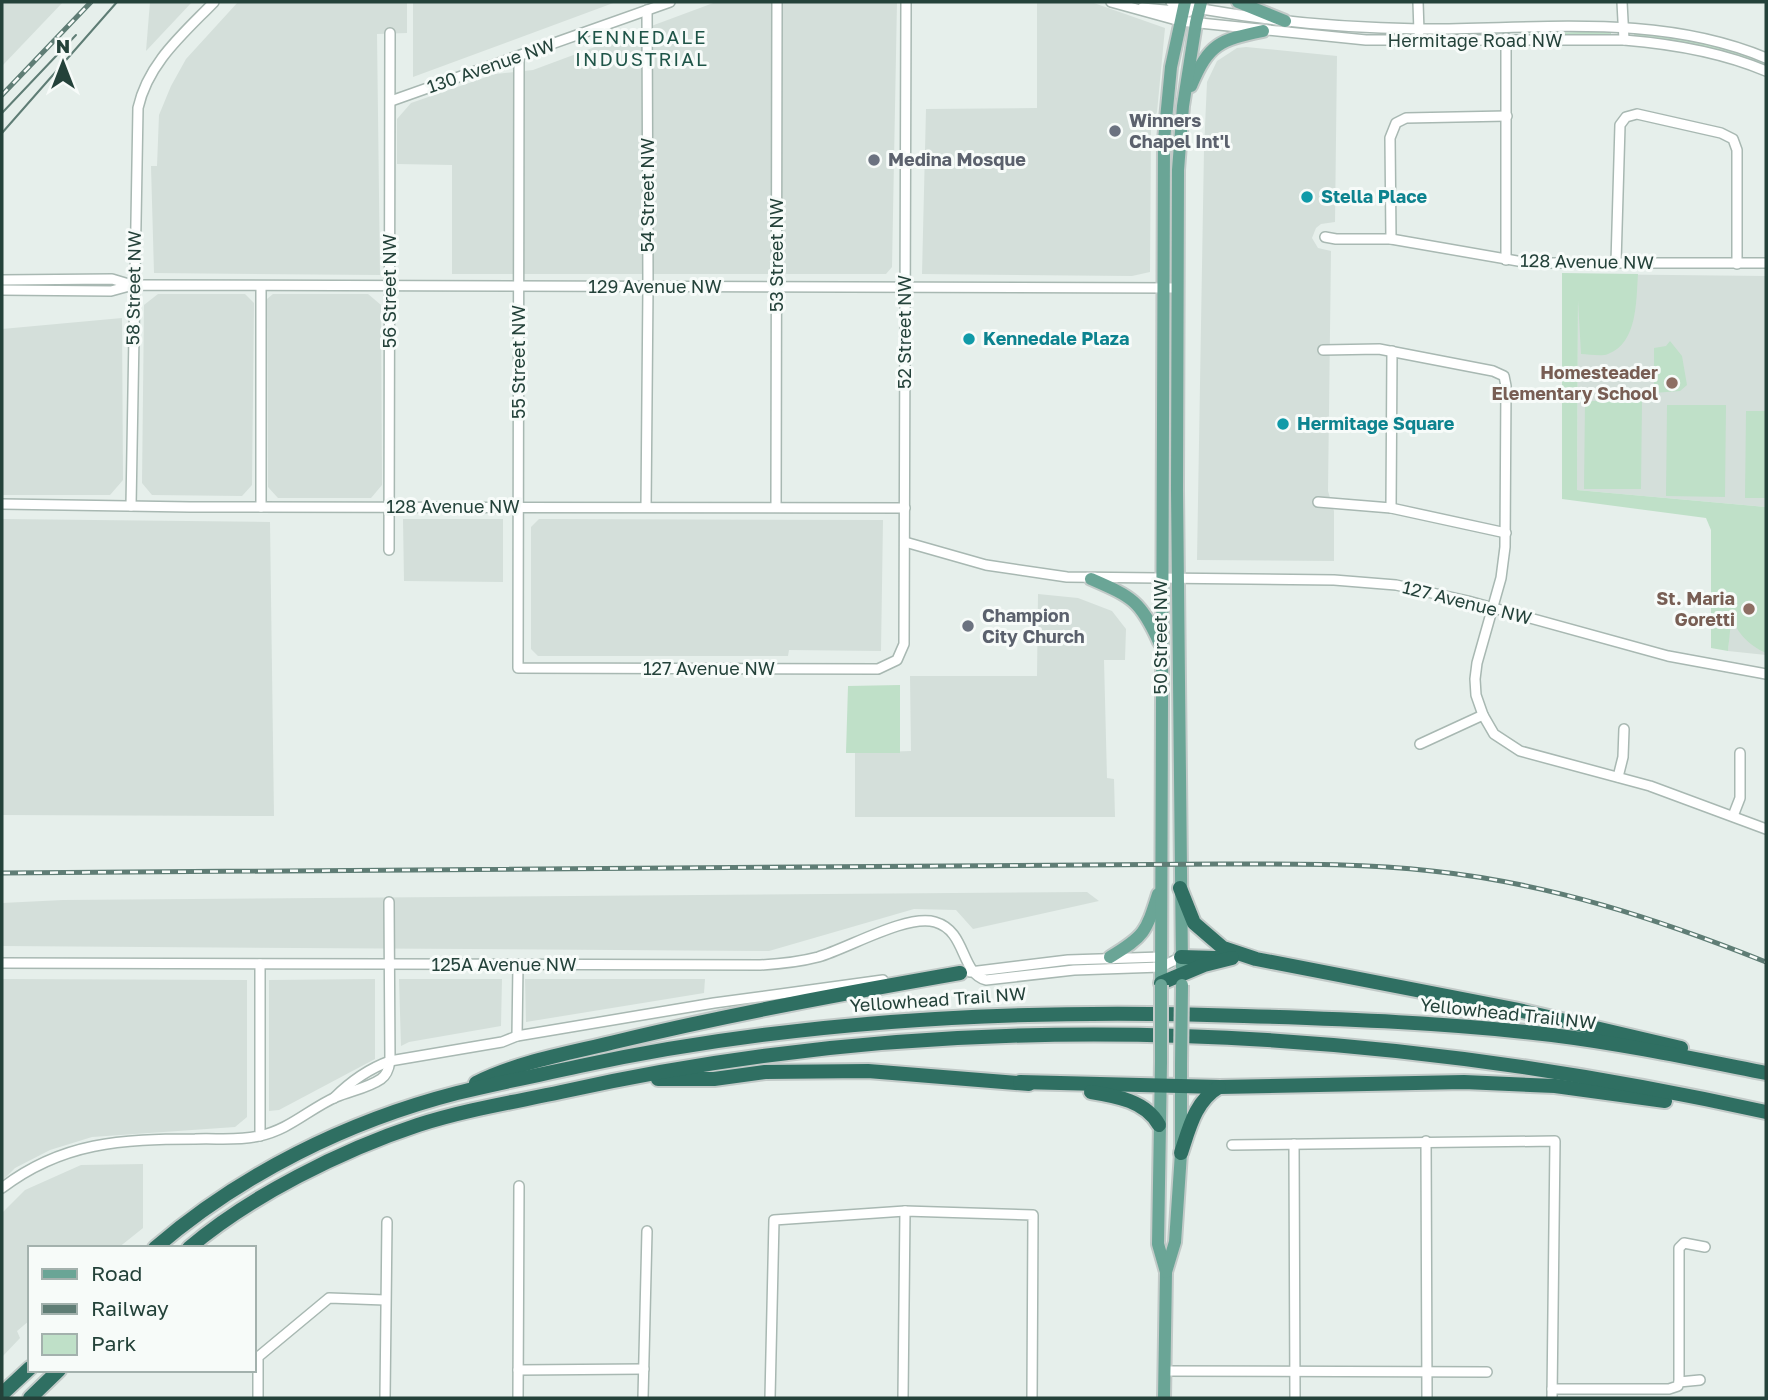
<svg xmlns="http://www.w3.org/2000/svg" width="1768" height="1400" font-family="'Golos Text',sans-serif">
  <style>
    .built { fill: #d4dfda }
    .green { fill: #bfe0c8 }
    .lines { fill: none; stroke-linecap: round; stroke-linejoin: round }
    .minor-casing { stroke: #a8b8b2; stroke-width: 12 }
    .major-casing { stroke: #c2cac8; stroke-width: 16 }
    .highway-casing { stroke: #c2cac8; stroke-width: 18 }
    .minor { stroke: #fff; stroke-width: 9 }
    .major { stroke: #6aa596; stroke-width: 12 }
    .highway { stroke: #2f6f62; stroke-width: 14 }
    .tram { stroke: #5f7d75; stroke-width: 2 }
    .rail-casing { stroke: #5f7d75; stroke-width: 5 }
    .rail { stroke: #f7fbf9; stroke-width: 2.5; stroke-dasharray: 8; stroke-linecap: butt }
    .major-bridge-casing { stroke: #c2cac8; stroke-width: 16; stroke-linecap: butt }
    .major-bridge { stroke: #6aa596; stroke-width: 12 }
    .worship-dot { fill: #6b7280; stroke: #f7fbf9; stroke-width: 2.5 }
    .culture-dot { fill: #0f9aa8; stroke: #f7fbf9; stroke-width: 2.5 }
    .education-dot { fill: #8d6e63; stroke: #f7fbf9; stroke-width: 2.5 }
    .labels { text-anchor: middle; stroke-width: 6; stroke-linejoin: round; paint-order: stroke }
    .street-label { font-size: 18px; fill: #24423a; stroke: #f7fbf9 }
    .worship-label { font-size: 18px; font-weight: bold; fill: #5b616d; stroke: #f7fbf9; text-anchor: start }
    .culture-label { font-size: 18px; font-weight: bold; fill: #0d838f; stroke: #f7fbf9; text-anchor: start }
    .education-label { font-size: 18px; font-weight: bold; fill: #785e54; stroke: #f7fbf9; text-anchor: end }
    .neighbourhood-label { font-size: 19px; letter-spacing: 2px; fill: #1f5548; stroke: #f7fbf9 }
  </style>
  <rect width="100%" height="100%" fill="#e6efeb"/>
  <g class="built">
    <polygon points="2,2 63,2 2,66"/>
    <polygon points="150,2 192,2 146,51"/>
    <polygon points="238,2 407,2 407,33 377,34 380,275 154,273 151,166 157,166 159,115 171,86 186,59"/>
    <polygon points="413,2 616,2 413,77"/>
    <polygon points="716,2 897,2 892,267 886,274 452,274 452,165 397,164 397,119 411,103 495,74 533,70"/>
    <polygon points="1037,2 1091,2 1165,28 1157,112 1151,125 1150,272 1132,276 922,274 926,109 1037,108"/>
    <polygon points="1246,47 1337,56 1335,222 1321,224 1316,228 1312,238 1318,248 1331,251 1328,491 1334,511 1334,561 1197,560 1204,149 1207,82 1217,61 1237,48"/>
    <polygon points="1578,274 1766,276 1766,507 1577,490"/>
    <polygon points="158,294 245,294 254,303 252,485 242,496 152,495 142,483 144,305"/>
    <polygon points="273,294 368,294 381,305 382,485 371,498 278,498 268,487 267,299"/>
    <polygon points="122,318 123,480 110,495 2,495 2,329"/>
    <polygon points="2,519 270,522 274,816 2,815"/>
    <polygon points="403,519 503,519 503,582 404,581"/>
    <polygon points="539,519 883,520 881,651 789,650 788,656 538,656 531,649 531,527"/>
    <polygon points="1766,561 1766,655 1728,651 1734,567"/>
    <polygon points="1038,594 1078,598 1112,611 1126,629 1125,660 1104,660 1107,778 1114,779 1115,817 855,817 855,753 911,751 910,676 1037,676"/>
    <polygon points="1087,892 1099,901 973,929 956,910 914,909 769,951 2,946 2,903 63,900"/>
    <polygon points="2,979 247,980 247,1117 235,1127 92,1137 50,1150 15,1168 2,1181"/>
    <polygon points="375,979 375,1059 279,1110 269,1111 269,980"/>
    <polygon points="399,979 502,979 501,1026 409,1042 401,1046"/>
    <polygon points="525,979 705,979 704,993 526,1022"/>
    <polygon points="143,1164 143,1228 118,1248 30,1248 30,1320 17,1331 20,1338 2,1357 2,1213 25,1190 81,1165"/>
  </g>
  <g class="green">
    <polygon points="1611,31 1611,34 1606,36 1519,38 1519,34"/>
    <path d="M1635 32C1680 36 1724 46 1766 61V67C1725 52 1684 42 1640 37L1634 35Z"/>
    <path d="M1562 273 1638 274C1636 300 1638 343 1608 354 1601 357 1589 354 1581 354L1578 300 1577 490 1766 507V653C1750 646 1733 631 1732 612L1728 651 1711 648V530L1706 518 1562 499Z"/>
    <polygon points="1670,341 1682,356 1687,385 1680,391 1654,393 1654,348 1666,346"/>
    <polygon points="1585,401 1642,401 1641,489 1584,489"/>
    <polygon points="1667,405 1726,405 1725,497 1666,496"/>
    <polygon points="1746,411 1766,411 1766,498 1745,498"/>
    <polygon points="900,685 900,753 846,753 848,686"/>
  </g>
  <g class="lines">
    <defs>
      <g id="minor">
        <path d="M1111 2 1180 21 1366 40H1624C1673 44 1721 52 1766 71"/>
        <path d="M1171 2C1184 4 1195 8 1208 10 1277 22 1349 28 1419 29 1535 30 1656 12 1766 58"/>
        <polyline points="1418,2 1419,32"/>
        <polyline points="1622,2 1624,40"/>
        <polyline points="1142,8 1188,12"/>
        <polyline points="519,57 518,668 878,669 897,660 904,644 906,2"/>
        <polyline points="391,101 670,2"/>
        <polyline points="1325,237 1336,239 1391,239 1529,263 1766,263"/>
        <polyline points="1391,239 1390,138 1396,123 1406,118 1507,116"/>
        <polyline points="1506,260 1506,38"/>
        <polyline points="1616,263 1620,125 1626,117 1637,114 1721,133 1733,139 1737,150 1737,264"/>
        <polyline points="2,280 112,279 132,285"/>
        <polyline points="261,286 261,507"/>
        <polyline points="2,290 111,291 133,285 1176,288"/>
        <polyline points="1323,350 1379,349 1493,371 1504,376 1506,386 1505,547 1501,578 1477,663 1475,679 1476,695 1483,715"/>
        <polyline points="1318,502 1391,508 1506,533"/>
        <polyline points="2,504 190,507 905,508"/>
        <path d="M131 506 138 108C148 63 183 34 214 2"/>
        <polyline points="646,507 648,287 647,10"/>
        <polyline points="776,507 777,2"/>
        <polyline points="1391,508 1392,351"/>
        <polyline points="905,542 986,565 1067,577 1334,580 1396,585 1468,601 1668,656 1766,674"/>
        <polyline points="389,550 390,33"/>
        <polyline points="1420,744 1483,715 1494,734 1520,751 1650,786 1766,829"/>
        <polyline points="1618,777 1623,757 1624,729"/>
        <polyline points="1733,816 1740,798 1740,753"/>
        <path d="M2 963 760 965C780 964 799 962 818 957 849 948 906 914 935 922 967 931 960 973 986 980L1074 970 1161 967 1181 957"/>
        <polyline points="260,964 260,1136"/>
        <polyline points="970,972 1068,960 1161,957"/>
        <polyline points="517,1036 518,965"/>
        <path d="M334 1098C351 1081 368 1069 390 1061L502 1042 517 1036 714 1003 883 980"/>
        <polyline points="1426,1141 1427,1398"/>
        <polyline points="1294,1144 1295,1398"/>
        <polyline points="1232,1145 1555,1141 1552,1398"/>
        <path d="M2 1188C62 1142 122 1139 195 1139 216 1138 239 1141 259 1136 289 1130 309 1109 336 1097 350 1091 368 1088 381 1079 387 1075 389 1068 390 1061L389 902"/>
        <polyline points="518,1370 644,1369"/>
        <polyline points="1164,1371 1487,1372"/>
        <polyline points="1679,1382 1679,1248 1684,1243 1705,1247"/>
        <polyline points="1552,1389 1669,1389 1678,1386 1679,1382 1700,1380"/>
        <polyline points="258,1398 258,1357 329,1298 385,1300"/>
        <polyline points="385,1398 387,1222"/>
        <polyline points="518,1398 519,1186"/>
        <polyline points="643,1398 647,1231"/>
        <polyline points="770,1398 774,1220 905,1211 1033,1215 1032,1398"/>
        <polyline points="903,1398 905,1211"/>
      </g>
      <g id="major">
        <polyline points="1238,2 1285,21"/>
        <path d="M1191 86C1209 43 1220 40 1263 31"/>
        <path d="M1091 579C1132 597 1140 600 1159 642"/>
        <path d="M1110 957C1145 936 1146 932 1158 894"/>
        <polyline points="1182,967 1177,490 1178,170 1183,106 1196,23 1201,2"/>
        <polyline points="1161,985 1164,140 1171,67 1185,2"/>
        <polyline points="1161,1062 1158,1244 1166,1272 1164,1398"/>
        <polyline points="1166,1272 1175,1242 1181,1153 1181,1064"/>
      </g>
      <g id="highway">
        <polyline points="1180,888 1194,923 1223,948 1256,959 1514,1009 1681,1048"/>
        <polyline points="1181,957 1216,958"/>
        <polyline points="1161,983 1204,965 1232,958"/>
        <polyline points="658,1079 714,1079 765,1072 868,1071 1029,1084"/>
        <polyline points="1020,1082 1220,1087 1464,1082 1555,1086 1665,1101"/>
        <path d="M476 1083C520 1061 571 1053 619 1041 731 1014 846 993 960 973"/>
        <path d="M1091 1092C1116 1096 1146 1101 1159 1125"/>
        <path d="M1181 1153C1189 1129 1195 1101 1219 1087"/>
        <path d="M155 1248C241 1174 348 1121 457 1093 498 1083 539 1075 580 1066 798 1019 1021 1008 1244 1016 1347 1019 1450 1023 1552 1035 1624 1044 1695 1059 1766 1073"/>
        <path d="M189 1248C250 1196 342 1150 418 1125 464 1110 514 1102 561 1092 961 1002 1368 1024 1766 1112"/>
        <polyline points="2,1394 30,1368"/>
        <polyline points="30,1398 59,1370"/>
      </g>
    </defs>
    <use href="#minor" class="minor-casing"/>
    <use href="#major" class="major-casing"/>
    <use href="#highway" class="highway-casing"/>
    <use href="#minor" class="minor"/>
    <use href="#major" class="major"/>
    <use href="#highway" class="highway"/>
    <g class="tram">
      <polyline points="2,113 76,35"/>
      <polyline points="2,133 117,2"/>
    </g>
    <defs>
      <g id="rail">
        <polyline points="2,95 91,2"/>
        <path d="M2 873 1218 864C1290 864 1361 863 1432 871 1548 883 1658 919 1766 962"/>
      </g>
    </defs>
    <use href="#rail" class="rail-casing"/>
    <use href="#rail" class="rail"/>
    <defs>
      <g id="major-bridge">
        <polyline points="1161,1062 1161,985"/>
        <polyline points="1181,1064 1182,985"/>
      </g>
    </defs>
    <use href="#major-bridge" class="major-bridge-casing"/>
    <use href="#major-bridge" class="major-bridge"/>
  </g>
  <g class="worship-dot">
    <circle cx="1115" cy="131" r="7"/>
    <circle cx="874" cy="160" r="7"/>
    <circle cx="968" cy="626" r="7"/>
  </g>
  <g class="culture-dot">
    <circle cx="1307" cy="197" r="7"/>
    <circle cx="969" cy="339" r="7"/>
    <circle cx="1283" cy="424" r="7"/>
  </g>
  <g class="education-dot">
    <circle cx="1672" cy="383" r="7"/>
    <circle cx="1749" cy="609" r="7"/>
  </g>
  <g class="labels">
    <g class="street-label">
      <text x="1475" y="47">Hermitage Road NW</text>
      <text transform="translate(491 66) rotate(-19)" y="6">130 Avenue NW</text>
      <text transform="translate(648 195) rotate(-90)" y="6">54 Street NW</text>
      <text transform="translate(777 255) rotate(-90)" y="6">53 Street NW</text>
      <text transform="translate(1587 262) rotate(1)" y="6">128 Avenue NW</text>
      <text x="655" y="293">129 Avenue NW</text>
      <text transform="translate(134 288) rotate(-89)" y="6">58 Street NW</text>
      <text transform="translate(390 291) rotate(-90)" y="6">56 Street NW</text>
      <text transform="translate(905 332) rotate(-90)" y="6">52 Street NW</text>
      <text transform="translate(519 362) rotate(-90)" y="6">55 Street NW</text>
      <text x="453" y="513">128 Avenue NW</text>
      <text transform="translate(1467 603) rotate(14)" y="6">127 Avenue NW</text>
      <text transform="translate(1161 637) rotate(-90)" y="6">50 Street NW</text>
      <text x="709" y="675">127 Avenue NW</text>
      <text x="504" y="971">125A Avenue NW</text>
      <text transform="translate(938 1000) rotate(-4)" y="6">Yellowhead Trail NW</text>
      <text transform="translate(1508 1014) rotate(6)" y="6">Yellowhead Trail NW</text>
    </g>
    <g class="worship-label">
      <text x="1129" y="127">Winners<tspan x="1129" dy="21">Chapel Int'l</tspan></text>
      <text x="888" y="166">Medina Mosque</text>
      <text x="982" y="622">Champion<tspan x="982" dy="21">City Church</tspan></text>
    </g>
    <g class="culture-label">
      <text x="1321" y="203">Stella Place</text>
      <text x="983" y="345">Kennedale Plaza</text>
      <text x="1297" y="430">Hermitage Square</text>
    </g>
    <g class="education-label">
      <text x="1658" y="379">Homesteader<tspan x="1658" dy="21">Elementary School</tspan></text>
      <text x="1735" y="605">St. Maria<tspan x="1735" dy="21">Goretti</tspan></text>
    </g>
    <g class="neighbourhood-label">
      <text x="642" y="44">KENNEDALE<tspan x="642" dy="22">INDUSTRIAL</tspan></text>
    </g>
  </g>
  <rect width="1768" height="1400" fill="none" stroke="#24423a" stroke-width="7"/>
  <rect x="28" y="1246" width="228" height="126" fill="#f7fbf9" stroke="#a3b1ad" stroke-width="2"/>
  <rect x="42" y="1269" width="35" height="10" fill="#6aa596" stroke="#a3b1ad" stroke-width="2"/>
  <text x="91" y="1281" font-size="21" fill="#24423a">Road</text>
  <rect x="42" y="1304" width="35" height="10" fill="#5f7d75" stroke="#a3b1ad" stroke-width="2"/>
  <text x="91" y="1316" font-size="21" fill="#24423a">Railway</text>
  <rect x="42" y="1334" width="35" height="21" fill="#bfe0c8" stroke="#a3b1ad" stroke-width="2"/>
  <text x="91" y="1351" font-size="21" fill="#24423a">Park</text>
  <g transform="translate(63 63)" stroke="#f7fbf9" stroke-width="5" paint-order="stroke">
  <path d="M0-5L12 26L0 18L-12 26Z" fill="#24423a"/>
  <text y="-10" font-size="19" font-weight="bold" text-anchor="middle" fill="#24423a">N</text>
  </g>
</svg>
